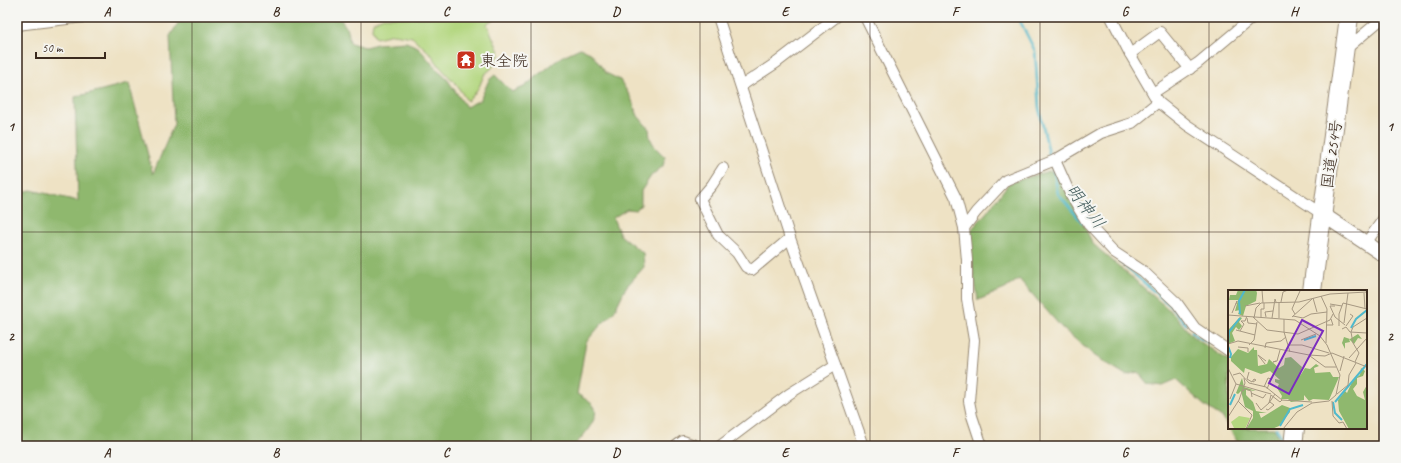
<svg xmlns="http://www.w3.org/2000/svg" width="1401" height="463" font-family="Caveat,'Klee One',sans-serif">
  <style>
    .green { fill: #b4d780; stroke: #78804f }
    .forest { fill: #8fb86e; stroke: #657146 }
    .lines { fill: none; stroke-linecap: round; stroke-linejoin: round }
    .stream { stroke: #4fb9cc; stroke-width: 2.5 }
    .street-casing { stroke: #948671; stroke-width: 12 }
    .secondary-casing { stroke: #948671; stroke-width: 16 }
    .highway-casing { stroke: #948671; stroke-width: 20 }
    .street { stroke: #fff; stroke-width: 10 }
    .secondary { stroke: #fff; stroke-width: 14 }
    .highway { stroke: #fff; stroke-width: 18 }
    .grid { fill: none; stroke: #3b2a1e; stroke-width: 1; stroke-opacity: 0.55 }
    .labels { text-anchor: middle; stroke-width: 4; stroke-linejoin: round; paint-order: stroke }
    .poi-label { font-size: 16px; fill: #3b2a1e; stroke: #f6f6f2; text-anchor: start }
    .street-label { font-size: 16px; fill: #3b2a1e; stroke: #f6f6f2 }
    .water-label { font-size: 17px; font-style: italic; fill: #425c5b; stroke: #f6f6f2 }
    .inset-river { fill: none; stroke: #4fb9cc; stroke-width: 2 }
    .inset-road { fill: none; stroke: #a69882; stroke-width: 1 }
    .view { fill: #7b2cbf; fill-opacity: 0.15; stroke: #7b2cbf; stroke-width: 2 }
    .inset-edge { fill: none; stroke: #3b2a1e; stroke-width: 2 }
    .neatline { fill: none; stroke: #3b2a1e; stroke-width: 1.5 }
    .grid-label { font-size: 13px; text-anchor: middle; font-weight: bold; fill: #3b2a1e }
  </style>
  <rect width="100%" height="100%" fill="#f6f6f2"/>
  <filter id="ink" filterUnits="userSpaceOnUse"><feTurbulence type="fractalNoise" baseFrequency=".025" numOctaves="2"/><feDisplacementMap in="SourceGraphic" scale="8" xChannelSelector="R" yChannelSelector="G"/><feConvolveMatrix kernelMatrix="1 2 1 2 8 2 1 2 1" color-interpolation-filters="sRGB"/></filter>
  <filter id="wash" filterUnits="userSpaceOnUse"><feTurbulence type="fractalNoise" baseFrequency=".012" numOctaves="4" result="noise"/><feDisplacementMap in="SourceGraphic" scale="16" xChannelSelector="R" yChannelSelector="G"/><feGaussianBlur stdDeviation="0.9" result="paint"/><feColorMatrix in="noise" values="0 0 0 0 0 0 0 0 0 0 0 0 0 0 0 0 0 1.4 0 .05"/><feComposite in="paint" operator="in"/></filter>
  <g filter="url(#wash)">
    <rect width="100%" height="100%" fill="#eee2c4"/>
    <polygon class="green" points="383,17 499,17 487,24 500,54 492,68 484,75 479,87 471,98 467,101 456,84 440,67 431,54 412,37 394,34 376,38 372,29 373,22"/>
    <g class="forest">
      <path d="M182 17H339L348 30 350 43 365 47 377 44 406 42 418 47 437 70 447 79 466 107 480 100 489 80 495 75 512 92 524 87 561 57 580 48 592 54 606 73 620 80 631 98 638 116 649 129 650 138 655 147 665 157 663 166 651 176 641 191V205L636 210 627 209 613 218 620 235 643 253 644 267 626 287 614 312 598 328 586 342 577 394C582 397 589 401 593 405 603 416 581 438 574 446H17V194L31 190 78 201 75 97 129 83 153 174 174 124 170 36Z"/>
      <polygon points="1049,171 1059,175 1093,244 1174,314 1193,337 1229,361 1229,428 1274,428 1283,446 1240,446 1222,417 1205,406 1176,380 1162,386 1148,384 1138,372 1126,375 1095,356 1062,328 1019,279 1005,289 978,300 972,263 971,230 987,212 1009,183"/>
    </g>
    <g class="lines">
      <g class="stream">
        <polyline points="1016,17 1019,19 1035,51 1039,108 1050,158"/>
        <polyline points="1051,163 1055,177 1058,194 1082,222"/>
        <polyline points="1120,262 1171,306 1186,324"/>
        <polyline points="1192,331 1195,335 1209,343"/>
        <polyline points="1276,428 1286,444"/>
      </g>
    </g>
  </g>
  <g filter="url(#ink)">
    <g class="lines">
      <defs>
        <g id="street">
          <polyline points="718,17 790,238 864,446"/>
          <polyline points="865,17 956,198 964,228 967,260 967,299 974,340 969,401 972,416 982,446"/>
          <polyline points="1111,17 1130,54 1158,102 1187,125 1322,214"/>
          <polyline points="17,25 84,17"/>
          <polyline points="1345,50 1384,17"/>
          <polyline points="1130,54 1160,32 1190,69"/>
          <polyline points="741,86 776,63 836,17"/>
          <polyline points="1153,93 1198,63 1253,17"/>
          <polyline points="1055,160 1071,196 1088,224 1114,252 1143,271 1177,303 1195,328 1229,351"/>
          <polyline points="723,168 712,185 700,199 718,235 737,253 746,267 752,270 790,238"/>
          <polyline points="964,228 976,212 1006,180 1055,160 1101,133 1132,123 1158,102"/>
          <polyline points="1366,243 1384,218"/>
          <polyline points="676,446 683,441 697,446"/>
          <polyline points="720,446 789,394 835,365"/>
        </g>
        <polyline id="secondary" points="1322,214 1384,255"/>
        <g id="highway">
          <polyline points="1312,291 1349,17"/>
          <polyline points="1293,446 1295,428"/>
        </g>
      </defs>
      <use href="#street" class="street-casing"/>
      <use href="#secondary" class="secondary-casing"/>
      <use href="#highway" class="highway-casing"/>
      <use href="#street" class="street"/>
      <use href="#secondary" class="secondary"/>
      <use href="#highway" class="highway"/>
    </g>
  </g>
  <path class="grid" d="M192 17V446M361 17V446M531 17V446M700 17V446M870 17V446M1040 17V446M1209 17V446M17 232H1384"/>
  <defs>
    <symbol id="temple-square" viewBox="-11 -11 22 22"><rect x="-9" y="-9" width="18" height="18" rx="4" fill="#c8321e" stroke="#f6f6f2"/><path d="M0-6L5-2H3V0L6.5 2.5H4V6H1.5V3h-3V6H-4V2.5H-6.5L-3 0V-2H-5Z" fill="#fff"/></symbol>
  </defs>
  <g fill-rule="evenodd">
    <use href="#temple-square" x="455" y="49" width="22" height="22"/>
  </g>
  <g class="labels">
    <g class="poi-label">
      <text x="480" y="66">東全院</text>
    </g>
    <g class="street-label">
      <text transform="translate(1331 154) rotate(-82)" y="6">国道254号</text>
    </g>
    <g class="water-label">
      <text transform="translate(1086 206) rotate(52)" y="6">明神川</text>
    </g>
  </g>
  <g transform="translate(1228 290)">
    <rect width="139" height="139" fill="#eee2c4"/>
    <path d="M11 126 22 128 17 139 6 138 3 132Z" fill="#b4d780"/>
    <path d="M10 0H28L29 3 28 11 18 16 15 26 10 24 12 20 7 21 10 10H1L2 5H8ZM12 27 14 28 11 32 14 36 11 40 8 37 4 43 7 51 0 54 1 39ZM130 44 134 49 130 48 126 54 121 49 122 52 117 53V59L114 53 116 47 122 49ZM26 57V60H29L30 76 39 74 41 69 51 78 56 75 57 68 63 67 74 77 72 86 77 78 82 79 88 74 91 76 86 78 87 83 102 82 105 87H111L101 110 85 109 81 111 76 105V110L63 112 60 109H53L54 106 49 98 51 94 47 92V89L52 90 42 81 33 84 17 78 16 83 3 71V67L10 59 20 63ZM133 78 137 81 135 86 129 88V94L125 99 129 106 137 110 135 102 139 95V139H121L111 121 110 110 117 101 119 103 125 90 132 85ZM14 88 16 97 28 101 18 100V105L25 112 28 121 39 123H31L33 128 54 115 62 118V122L51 136 44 139H18L25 128V121L17 117 13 101 10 104 8 103Z" fill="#8fb86e"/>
    <path class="inset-river" d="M12 24 11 11 17 0M123 38 128 29 139 20M76 50 88 46M0 53 1 42 12 28M0 56 3 64 2 68M105 112 107 123 114 130M107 112 139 74M2 115 7 104M52 136 62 119 75 115"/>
    <path class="inset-road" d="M34 0 35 13M136 3 137 19M93 6 99 19 98 53M85 8 89 22M53 12 55 2 60 0M67 12 72 1M102 14 114 16M17 16 32 13M107 16H102L107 27 117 35M4 23 9 11 8 14M67 24 64 19 67 12M0 25 67 30 92 46 99 55 112 85 108 105 101 111 84 113 69 122 55 139M65 26 75 28 83 24 99 22M25 27 39 40 70 44 102 30 105 24M38 27 37 22 45 21M64 27 84 9M19 28 20 33 29 34M26 28 28 18 33 13 71 12 102 4 139 2M33 28V19H36V13M44 28 47 9 48 12M51 28V12M56 29V42L62 62M116 33 120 3M98 35H105L103 29M111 36V24L115 13 139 19M118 36 125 26 122 24M114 39 118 37 122 42 139 43M8 40 27 45M12 41 16 34 13 31H17L19 26M123 42 125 53 131 63 127 72M123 42 125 37 139 28M73 50 88 44M0 54 10 51 81 65 97 66 104 63 139 77M21 55 26 50 29 32M61 55H74L101 63M10 57 20 58V62M37 58 38 53 53 51 58 47M82 66 97 77H108M121 68 139 48M48 71 45 72 49 71 52 60M37 74 30 65 38 71M0 78 8 94 2 109M112 81 116 66M21 82 19 89 24 92 26 89 28 90 25 92M5 85 12 83 21 93 38 97 54 110 84 112M8 94 43 104M36 97 40 88 43 89 39 99M15 101 17 99 23 101 24 107M23 103 35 108 38 104M109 104 120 95 121 85 128 73M10 111 24 125 18 139M104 111 105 126 111 133 115 132 119 139M28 113 33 120 41 113 47 104M41 113 43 105 52 112 54 110M38 119 40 120 46 115 42 112M0 127 11 110 17 93 16 88"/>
    <path class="view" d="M74 30 95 41 61 104 41 93Z"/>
    <rect width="139" height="139" class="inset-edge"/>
  </g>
  <rect width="1401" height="463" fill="none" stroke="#f6f6f2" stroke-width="44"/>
  <path d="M36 52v6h69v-6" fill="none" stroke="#3b2a1e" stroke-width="2"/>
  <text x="42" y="52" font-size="12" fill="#3b2a1e" stroke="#f6f6f2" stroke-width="3" paint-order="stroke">50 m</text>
  <rect x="22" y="22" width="1357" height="419" class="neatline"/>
  <g class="grid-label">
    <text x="107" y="16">A</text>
    <text x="276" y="16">B</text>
    <text x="446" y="16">C</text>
    <text x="616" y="16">D</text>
    <text x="785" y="16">E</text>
    <text x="955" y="16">F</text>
    <text x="1125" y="16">G</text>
    <text x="1294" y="16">H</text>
    <text x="11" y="131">1</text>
    <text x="1390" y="131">1</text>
    <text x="11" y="341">2</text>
    <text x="1390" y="341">2</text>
    <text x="107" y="457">A</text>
    <text x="276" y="457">B</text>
    <text x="446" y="457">C</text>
    <text x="616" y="457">D</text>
    <text x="785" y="457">E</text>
    <text x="955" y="457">F</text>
    <text x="1125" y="457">G</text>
    <text x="1294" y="457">H</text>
  </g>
</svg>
